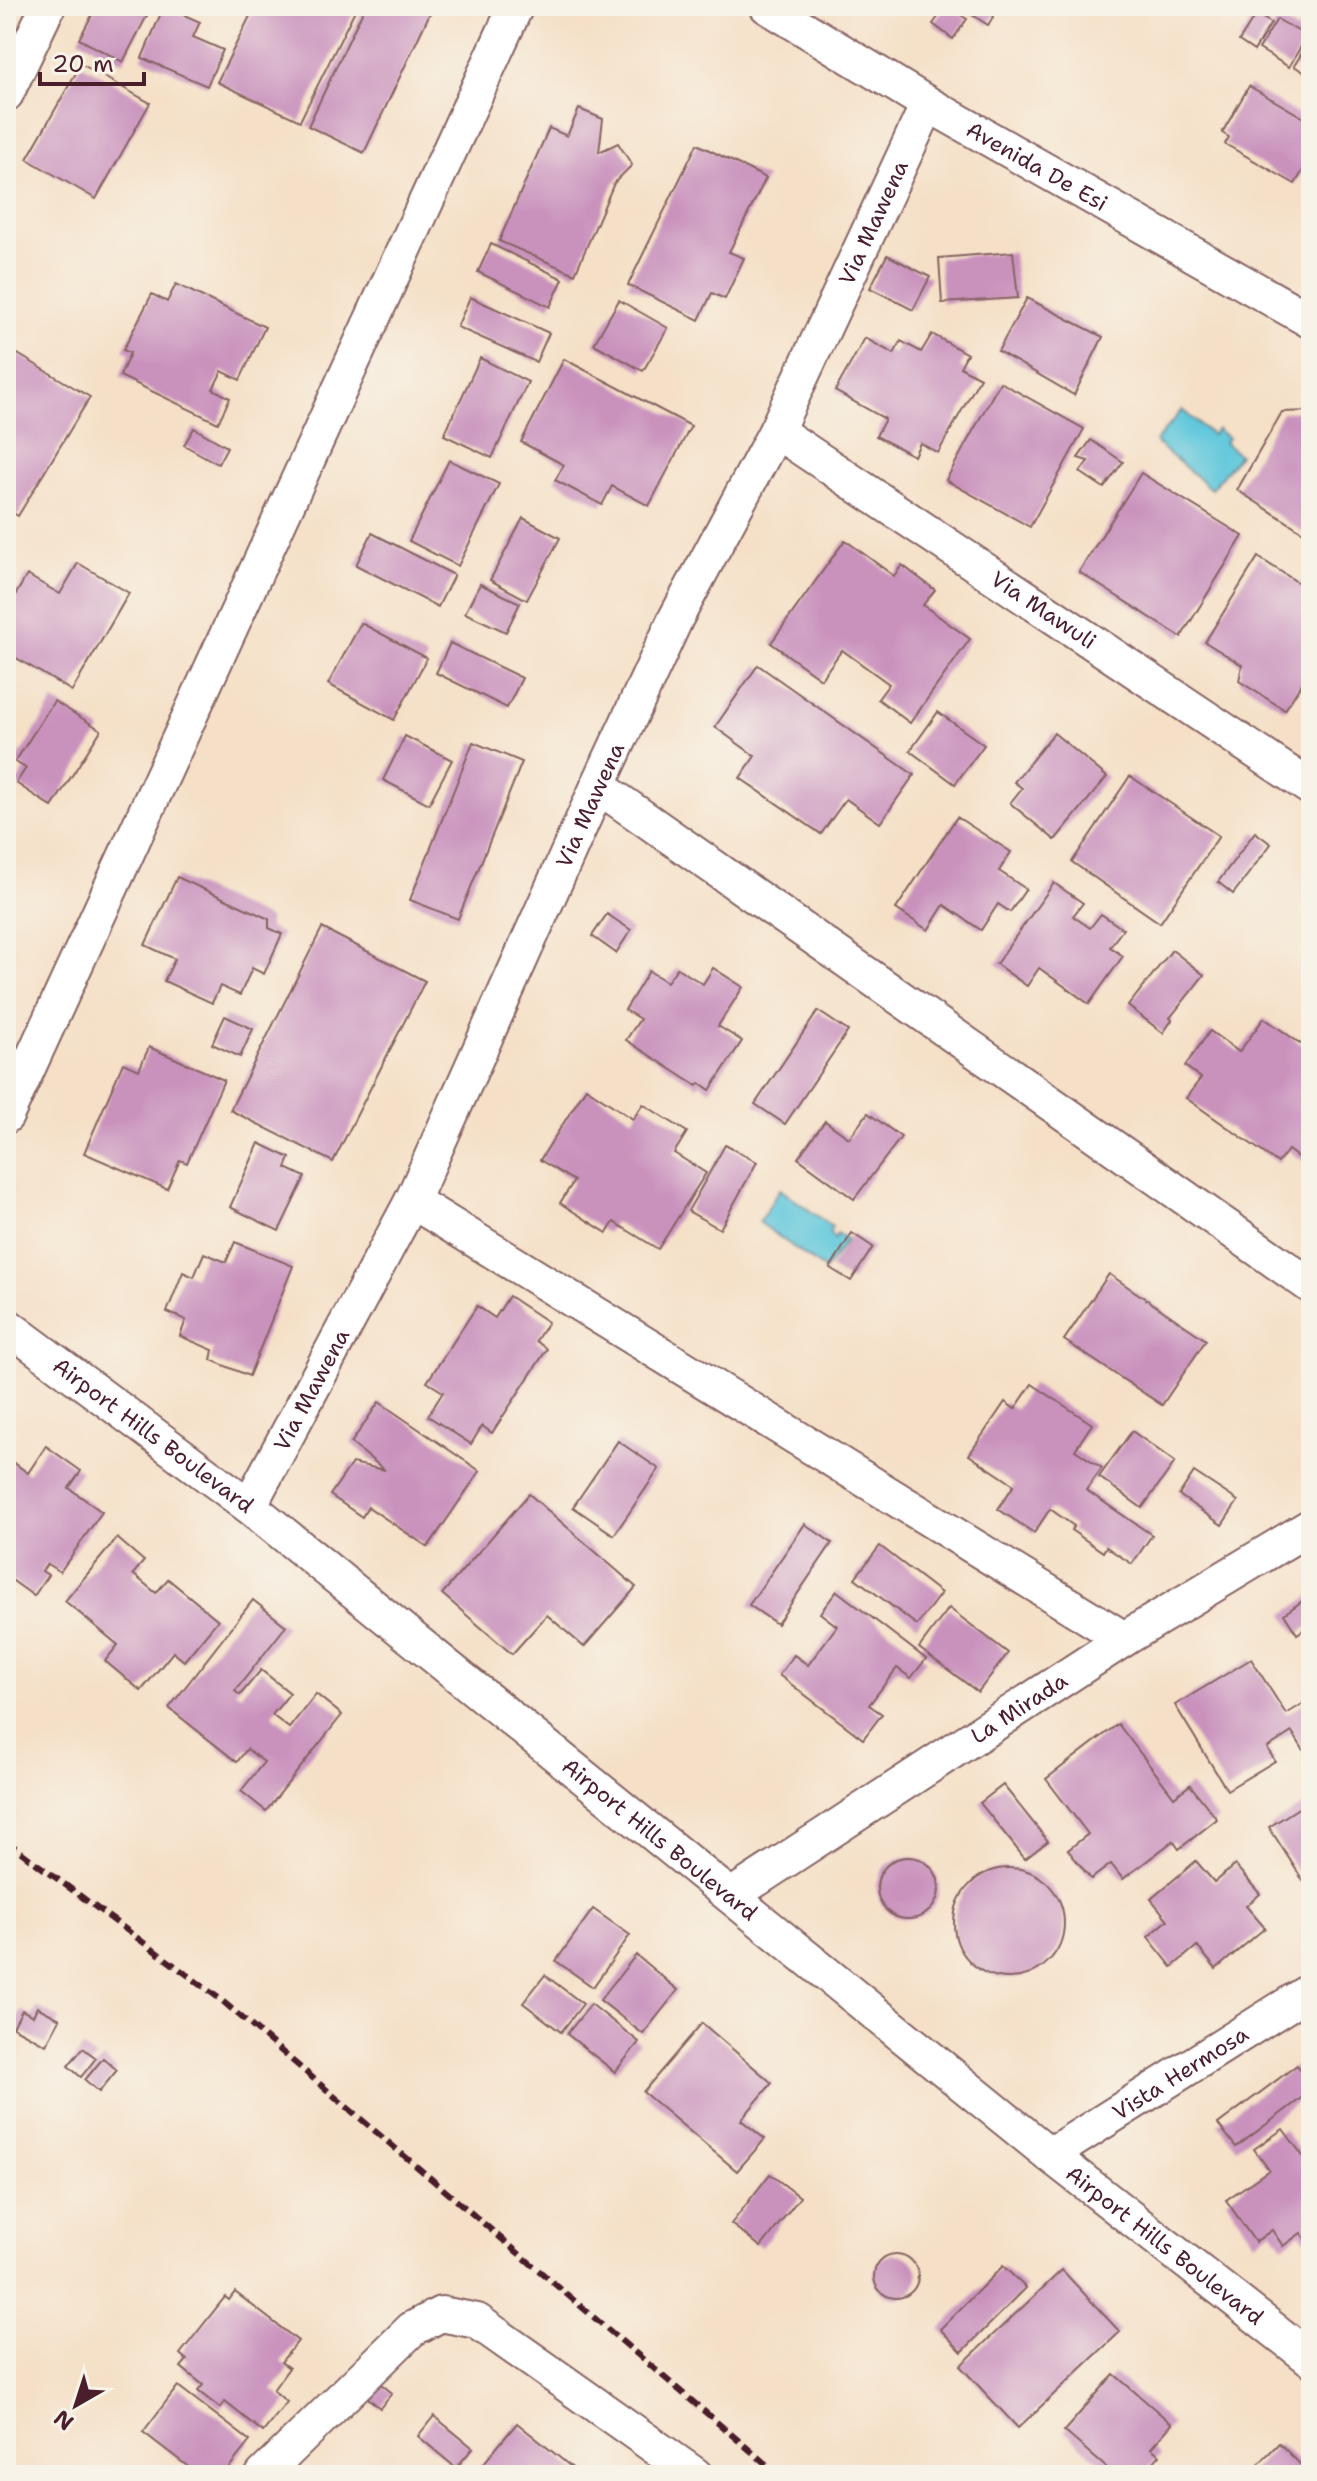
<svg xmlns="http://www.w3.org/2000/svg" width="1317" height="2481" font-family="'Shantell Sans',sans-serif">
  <style>
    .water { fill: #5fc7dc; stroke: #547384; stroke-width: 2 }
    .building { fill: #c992bd }
    .lines { fill: none; stroke-linecap: round; stroke-linejoin: round }
    .minor-casing { stroke: #866362; stroke-width: 38 }
    .minor { stroke: #fff; stroke-width: 34 }
    .rail { stroke: #4a1f2b; stroke-width: 6; stroke-dasharray: 12 6; stroke-linecap: butt }
    .labels { text-anchor: middle; stroke-width: 8; stroke-linejoin: round; paint-order: stroke }
    .street-label { font-size: 22px; fill: #4a1f2b; stroke: #f7f3e8 }
  </style>
  <rect width="100%" height="100%" fill="#f7f3e8"/>
  <filter id="ink" filterUnits="userSpaceOnUse"><feTurbulence type="fractalNoise" baseFrequency=".0125" numOctaves="2"/><feDisplacementMap in="SourceGraphic" scale="16" xChannelSelector="R" yChannelSelector="G"/><feConvolveMatrix kernelMatrix="1 2 1 2 8 2 1 2 1" color-interpolation-filters="sRGB"/></filter>
  <filter id="wash" filterUnits="userSpaceOnUse"><feTurbulence type="fractalNoise" baseFrequency=".006" numOctaves="4" result="noise"/><feDisplacementMap in="SourceGraphic" scale="32" xChannelSelector="R" yChannelSelector="G"/><feGaussianBlur stdDeviation="1.8" result="paint"/><feColorMatrix in="noise" values="0 0 0 0 0 0 0 0 0 0 0 0 0 0 0 0 0 1.4 0 .05"/><feComposite in="paint" operator="in"/></filter>
  <g filter="url(#wash)">
    <rect width="100%" height="100%" fill="#f5e0c7"/>
    <g class="water">
      <polygon points="1182,410 1212,435 1217,429 1228,438 1224,442 1239,455 1211,489 1155,442"/>
      <polygon points="780,1189 832,1227 830,1233 834,1239 837,1234 847,1239 825,1270 759,1222"/>
    </g>
    <g id="blocks">
      <g class="building">
        <polygon points="97,6 152,6 123,62 79,39"/>
        <polygon points="164,6 200,22 193,37 223,50 207,86 142,58"/>
        <polygon points="255,6 357,6 300,121 217,82"/>
        <polygon points="365,6 420,6 431,11 364,153 308,126"/>
        <polygon points="946,6 967,19 953,39 933,24"/>
        <polygon points="959,6 1000,6 988,25"/>
        <polygon points="1256,14 1271,23 1254,51 1239,41"/>
        <polygon points="1277,19 1307,36 1289,67 1259,49"/>
        <polygon points="1311,38 1311,71 1309,75 1294,66"/>
        <polygon points="81,64 150,103 96,199 27,159"/>
        <polygon points="1249,86 1311,122 1311,157 1295,184 1225,144 1229,137 1222,133"/>
        <polygon points="579,109 603,119 599,152 618,143 632,165 614,183 575,274 499,241 549,128 567,136"/>
        <polygon points="697,144 766,178 729,252 744,258 725,299 712,293 699,320 628,285"/>
        <polygon points="491,244 563,279 550,307 478,272"/>
        <polygon points="1013,252 1018,298 942,303 939,258"/>
        <polygon points="887,255 930,277 913,310 870,288"/>
        <polygon points="176,284 265,327 240,380 222,371 213,389 230,398 218,423 120,376 130,353 123,350 152,294 167,302"/>
        <polygon points="470,297 549,333 536,362 457,327"/>
        <polygon points="1027,298 1103,337 1074,395 998,351"/>
        <polygon points="619,300 668,328 643,371 594,344"/>
        <polygon points="932,334 967,354 960,367 980,378 938,453 920,443 914,456 876,436 885,419 835,391 865,338 894,354 901,341 921,352"/>
        <polygon points="6,347 90,397 18,516 6,509"/>
        <polygon points="480,358 528,382 492,458 444,435"/>
        <polygon points="564,359 691,426 649,506 612,486 602,505 555,480 564,465 521,442"/>
        <polygon points="1000,382 1084,429 1030,527 946,480"/>
        <polygon points="1311,411 1311,537 1237,490 1282,412"/>
        <polygon points="194,428 227,447 218,464 184,445"/>
        <polygon points="1091,440 1123,462 1104,488 1080,472 1088,461 1078,458"/>
        <polygon points="449,460 499,484 458,566 409,541"/>
        <polygon points="1141,473 1243,536 1181,637 1079,572"/>
        <polygon points="523,518 560,538 527,600 490,580"/>
        <polygon points="372,533 454,575 438,607 356,565"/>
        <polygon points="845,540 894,576 902,565 935,590 923,605 970,639 910,723 878,699 889,684 842,650 821,679 771,643"/>
        <polygon points="1258,557 1311,591 1311,669 1285,710 1239,681 1242,665 1205,642"/>
        <polygon points="78,563 129,593 72,691 8,653 12,637 6,634 6,611 27,575 60,594"/>
        <polygon points="480,584 520,603 506,632 465,613"/>
        <polygon points="361,623 427,658 394,720 328,684"/>
        <polygon points="450,643 522,678 507,708 436,673"/>
        <polygon points="758,665 914,775 880,823 846,799 821,834 740,778 755,756 715,727"/>
        <polygon points="54,701 101,730 52,807 16,783 26,768 15,762"/>
        <polygon points="938,712 984,745 955,784 910,751"/>
        <polygon points="1054,733 1107,777 1055,840 1010,803 1022,788 1014,782"/>
        <polygon points="405,736 452,760 429,804 383,780"/>
        <polygon points="473,742 522,762 458,919 410,900"/>
        <polygon points="1130,776 1219,836 1160,923 1072,862"/>
        <polygon points="957,817 1011,852 999,871 1026,889 1010,912 998,904 981,930 944,905 928,930 896,909"/>
        <polygon points="1255,832 1271,844 1233,894 1218,882"/>
        <polygon points="177,877 269,919 269,928 282,934 264,974 252,968 240,995 220,986 212,1003 164,981 175,959 145,945"/>
        <polygon points="1054,883 1083,903 1073,916 1090,928 1101,914 1123,929 1110,947 1123,956 1089,1004 1039,968 1027,986 996,964"/>
        <polygon points="607,914 631,930 616,953 592,936"/>
        <polygon points="322,928 425,981 333,1162 230,1110"/>
        <polygon points="1172,950 1204,975 1170,1018 1172,1020 1163,1033 1128,1006"/>
        <polygon points="677,968 703,984 713,968 743,987 718,1026 742,1041 710,1090 700,1083 697,1086 626,1040 640,1019 625,1010 649,971 667,982"/>
        <polygon points="818,1011 848,1031 785,1124 755,1104"/>
        <polygon points="225,1016 253,1029 240,1057 212,1044"/>
        <polygon points="1264,1018 1311,1051 1311,1167 1288,1150 1278,1163 1186,1098 1201,1078 1185,1066 1210,1031 1239,1052"/>
        <polygon points="149,1047 224,1080 187,1163 180,1160 167,1189 84,1153 123,1063 139,1070"/>
        <polygon points="586,1088 633,1119 643,1104 687,1132 674,1153 706,1173 658,1249 614,1222 607,1233 560,1203 574,1181 540,1160"/>
        <polygon points="868,1113 901,1137 854,1199 798,1158 825,1121 849,1138"/>
        <polygon points="259,1143 290,1158 286,1168 305,1177 279,1231 230,1207"/>
        <polygon points="725,1145 757,1162 720,1229 688,1211"/>
        <polygon points="852,1233 873,1247 851,1281 830,1268"/>
        <polygon points="235,1242 293,1266 249,1376 211,1360 213,1350 180,1336 186,1320 167,1312 183,1272 194,1277 204,1253 226,1262"/>
        <polygon points="1109,1274 1206,1340 1162,1405 1064,1340"/>
        <polygon points="509,1296 548,1322 536,1341 547,1349 492,1433 482,1426 471,1444 428,1416 443,1392 427,1382 477,1306 495,1318"/>
        <polygon points="1032,1384 1092,1424 1075,1450 1102,1468 1086,1490 1152,1535 1132,1564 1106,1547 1103,1552 1071,1530 1074,1526 1050,1509 1034,1533 998,1509 1014,1485 969,1455 1005,1402 1015,1409"/>
        <polygon points="379,1402 480,1471 428,1547 368,1507 362,1517 330,1495 352,1463 385,1470 351,1443"/>
        <polygon points="1132,1431 1175,1462 1142,1508 1099,1477"/>
        <polygon points="618,1441 659,1469 614,1535 573,1507"/>
        <polygon points="46,1446 81,1471 69,1488 102,1512 60,1572 47,1564 42,1571 48,1575 34,1596 6,1576 6,1457 28,1473"/>
        <polygon points="1194,1472 1238,1501 1222,1525 1179,1495"/>
        <polygon points="529,1494 636,1587 584,1647 547,1615 512,1654 442,1594"/>
        <polygon points="805,1524 832,1543 777,1624 749,1605"/>
        <polygon points="117,1538 144,1561 133,1574 156,1593 168,1579 218,1620 184,1661 173,1652 141,1691 105,1661 118,1645 65,1601"/>
        <polygon points="880,1546 941,1593 917,1625 855,1578"/>
        <polygon points="837,1591 926,1659 911,1678 897,1668 869,1705 882,1714 863,1739 779,1675 794,1655 808,1665 837,1626 820,1613"/>
        <polygon points="1311,1595 1311,1625 1297,1634 1284,1614"/>
        <polygon points="253,1600 286,1626 235,1691 240,1695 261,1670 290,1693 272,1715 289,1728 316,1694 342,1715 266,1811 241,1791 264,1762 247,1749 237,1762 169,1708"/>
        <polygon points="949,1608 1008,1653 978,1692 919,1648"/>
        <polygon points="1251,1659 1286,1714 1311,1699 1311,1751 1306,1754 1292,1732 1267,1748 1275,1761 1227,1790 1175,1705"/>
        <polygon points="1118,1724 1174,1797 1190,1785 1217,1819 1179,1849 1173,1841 1123,1879 1111,1864 1091,1879 1068,1850 1088,1834 1046,1779"/>
        <polygon points="1003,1785 1048,1841 1025,1859 980,1803"/>
        <polygon points="1311,1800 1311,1893 1269,1827"/>
        <circle cx="908" cy="1888" r="31"/>
        <polygon points="1196,1861 1214,1882 1235,1865 1260,1894 1246,1906 1265,1928 1216,1969 1197,1946 1172,1967 1148,1937 1168,1920 1151,1899"/>
        <circle cx="1009" cy="1923" r="55"/>
        <polygon points="593,1909 630,1935 593,1987 556,1961"/>
        <polygon points="636,1955 678,1990 643,2034 600,2000"/>
        <polygon points="545,1975 583,2004 561,2032 523,2003"/>
        <polygon points="591,2004 639,2042 615,2072 567,2034"/>
        <polygon points="37,2007 60,2019 46,2045 13,2027 22,2010 33,2016"/>
        <polygon points="702,2023 772,2083 741,2120 765,2139 737,2171 643,2092"/>
        <polygon points="83,2048 96,2058 81,2077 68,2066"/>
        <polygon points="103,2058 117,2070 99,2092 85,2080"/>
        <polygon points="1297,2065 1311,2084 1311,2091 1236,2147 1218,2124"/>
        <polygon points="1283,2129 1303,2156 1311,2150 1311,2247 1301,2233 1283,2246 1272,2230 1255,2242 1226,2200 1269,2170 1254,2149"/>
        <polygon points="770,2174 800,2197 761,2247 731,2224"/>
        <circle cx="896" cy="2276" r="22"/>
        <polygon points="1003,2266 1026,2288 962,2352 940,2329"/>
        <polygon points="1062,2270 1120,2332 1018,2428 960,2366"/>
        <polygon points="235,2292 298,2341 281,2362 289,2368 273,2390 287,2402 263,2432 225,2402 220,2408 198,2391 203,2385 181,2367 187,2360 180,2354 225,2297 229,2300"/>
        <polygon points="1114,2374 1172,2424 1151,2448 1160,2455 1145,2472 1136,2465 1127,2475 1115,2475 1064,2431"/>
        <polygon points="380,2383 392,2393 380,2408 368,2398"/>
        <polygon points="178,2386 250,2441 223,2475 199,2475 143,2432"/>
        <polygon points="434,2416 473,2448 456,2468 418,2436"/>
        <polygon points="517,2423 581,2475 474,2475"/>
        <polygon points="1279,2443 1311,2475 1248,2475"/>
      </g>
    </g>
  </g>
  <g filter="url(#ink)">
    <use href="#blocks" fill-opacity="0" stroke="#866362" stroke-width="2"/>
    <g class="lines">
      <defs>
        <g id="minor">
          <path id="s1" d="M767 6 928 104 1311 321"/>
          <polyline points="6,94 48,6"/>
          <path id="s2" d="M776 431 1311 788"/>
          <polyline points="598,786 1311,1286"/>
          <polyline points="6,1116 516,6"/>
          <polyline points="412,1201 1124,1639"/>
          <path id="s3" d="M6 1325 249 1506 1050 2155 1311 2359"/>
          <path id="s4" d="M249 1506 412 1201 598 786 676 618 776 431 928 104"/>
          <path id="s5" d="M731 1896 1124 1639 1311 1526"/>
          <path id="s6" d="M1050 2155 1311 1990"/>
          <polyline points="263,2475 412,2329 441,2314 477,2321 695,2475"/>
        </g>
      </defs>
      <use href="#minor" class="minor-casing"/>
      <use href="#minor" class="minor"/>
      <polyline class="rail" points="6,1841 220,1999 779,2475"/>
    </g>
  </g>
  <g class="labels">
    <g class="street-label">
      <text dy="8" stroke="none"><textPath href="#s1" startOffset="314">Avenida De Esi</textPath></text>
      <text dy="8" stroke="none"><textPath href="#s4" startOffset="1428">Via Mawena</textPath></text>
      <text dy="8" stroke="none"><textPath href="#s2" startOffset="322">Via Mawuli</textPath></text>
      <text dy="8" stroke="none"><textPath href="#s4" startOffset="780">Via Mawena</textPath></text>
      <text dy="8" stroke="none"><textPath href="#s4" startOffset="132">Via Mawena</textPath></text>
      <text dy="8" stroke="none"><textPath href="#s3" startOffset="184">Airport Hills Boulevard</textPath></text>
      <text dy="8" stroke="none"><textPath href="#s5" startOffset="344">La Mirada</textPath></text>
      <text dy="8" stroke="none"><textPath href="#s3" startOffset="832">Airport Hills Boulevard</textPath></text>
      <text dy="8" stroke="none"><textPath href="#s6" startOffset="154">Vista Hermosa</textPath></text>
      <text dy="8" stroke="none"><textPath href="#s3" startOffset="1480">Airport Hills Boulevard</textPath></text>
    </g>
  </g>
  <rect width="1317" height="2481" fill="none" stroke="#f7f3e8" stroke-width="32"/>
  <g transform="translate(76 2405) rotate(219)" stroke="#f7f3e8" stroke-width="6" paint-order="stroke">
  <path d="M0-6L14 30L0 20L-14 30Z" fill="#4a1f2b"/>
  <text y="-12" font-size="22" font-weight="bold" text-anchor="middle" fill="#4a1f2b">N</text>
  </g>
  <path d="M40 72v12h104v-12" fill="none" stroke="#4a1f2b" stroke-width="4"/>
  <text x="52" y="72" font-size="24" fill="#4a1f2b" stroke="#f7f3e8" stroke-width="6" paint-order="stroke">20 m</text>
</svg>
